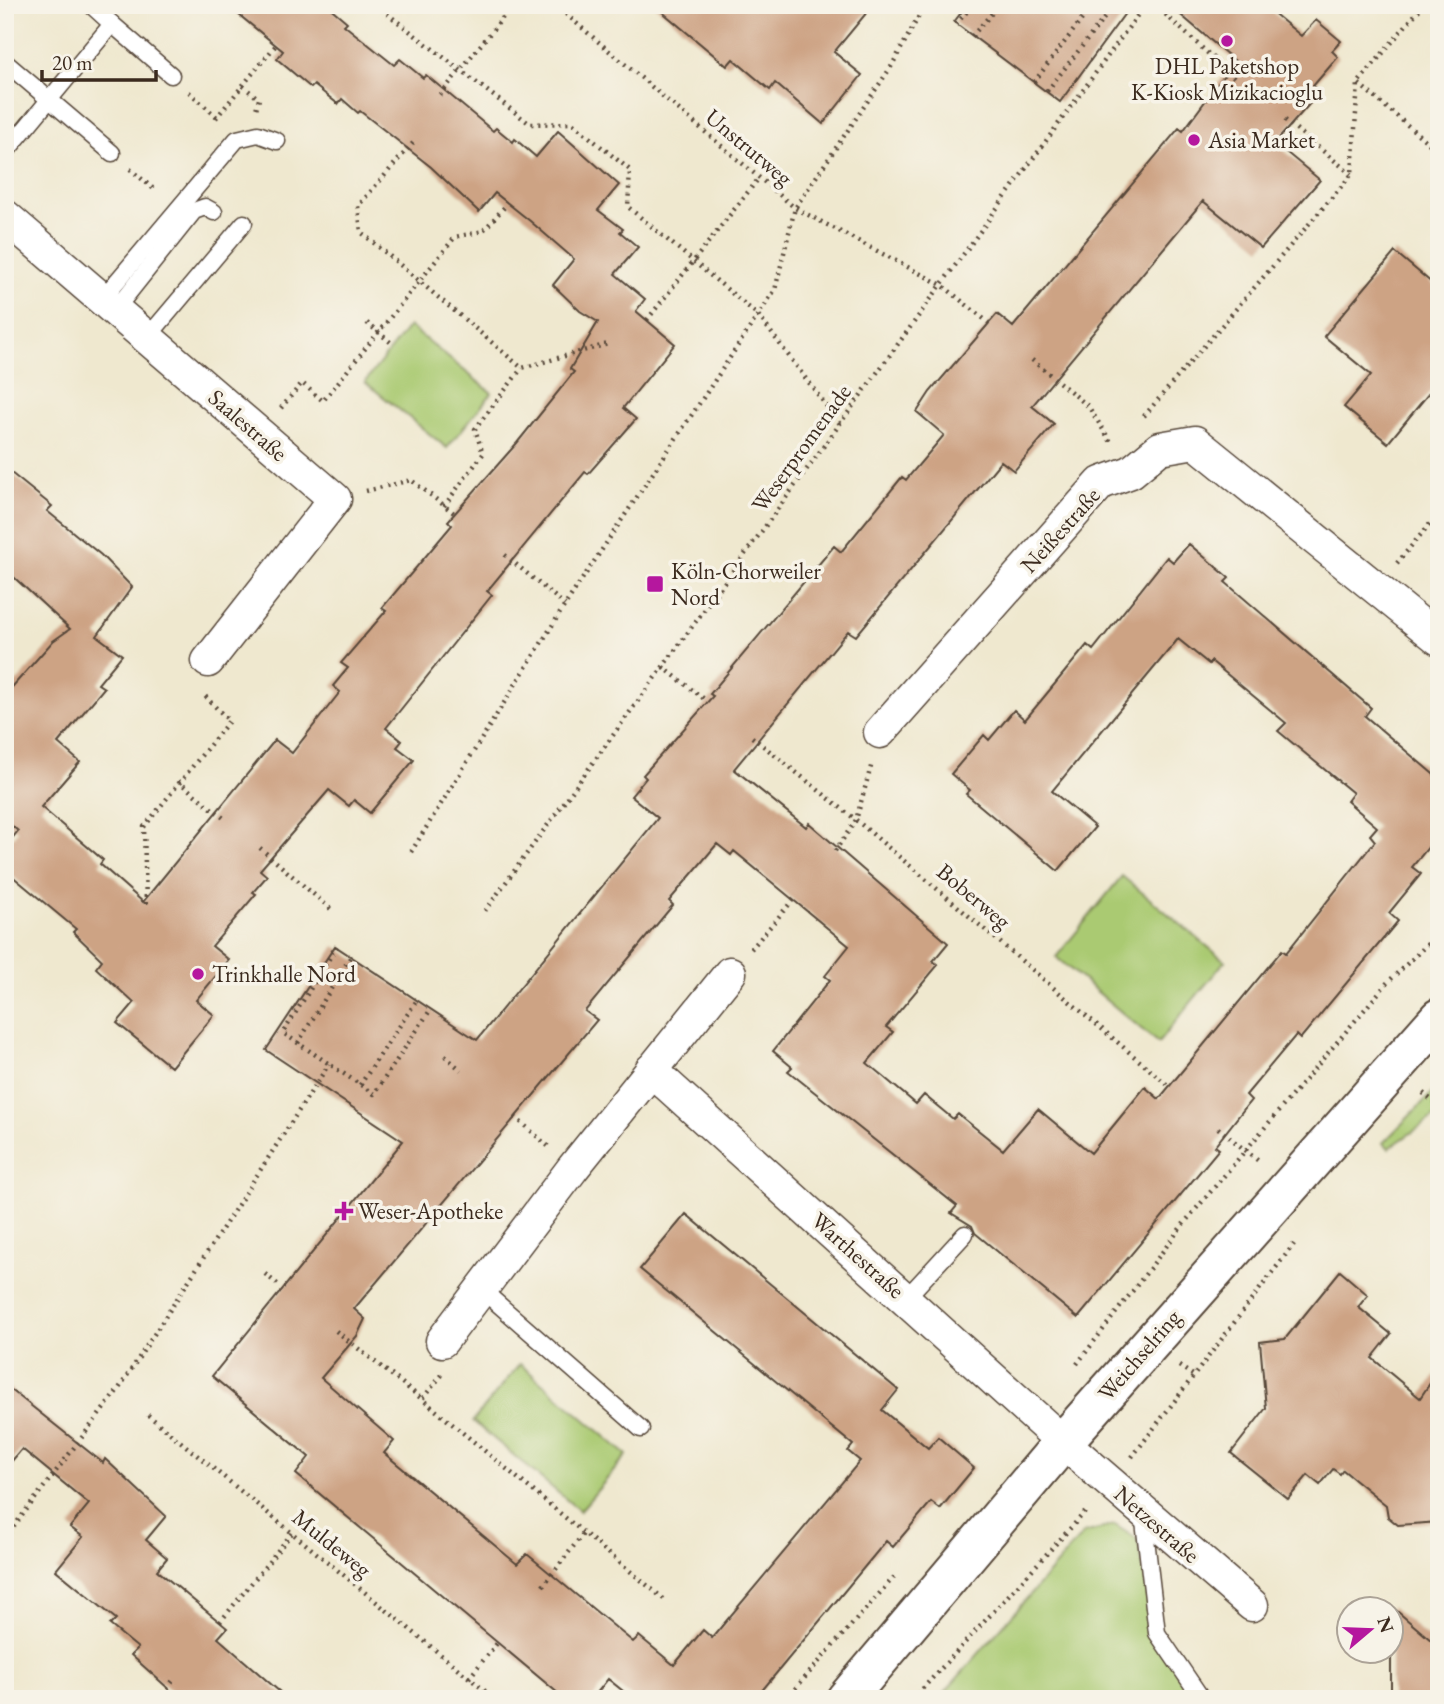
<svg xmlns="http://www.w3.org/2000/svg" width="1444" height="1704" font-family="'EB Garamond',serif">
  <style>
    .green { fill: #aaca72; stroke: #727a48; stroke-width: 2 }
    .building { fill: #cda384 }
    .lines { fill: none; stroke-linecap: round; stroke-linejoin: round }
    .lane-casing { stroke: #564639; stroke-width: 19 }
    .street-casing { stroke: #564639; stroke-width: 35 }
    .secondary-casing { stroke: #564639; stroke-width: 42 }
    .path { stroke: #564639; stroke-width: 4.5; stroke-dasharray: 2 5; stroke-linecap: butt }
    .lane { stroke: #fff; stroke-width: 16 }
    .street { stroke: #fff; stroke-width: 32 }
    .secondary { stroke: #fff; stroke-width: 38 }
    .poi-dot { fill: #b5179e; stroke: #f7f3e8; stroke-width: 2.5 }
    .labels { text-anchor: middle; stroke-width: 7; stroke-linejoin: round; paint-order: stroke }
    .poi-label { font-size: 23px; fill: #3b2a1e; stroke: #f7f3e8; text-anchor: start }
    .street-label { font-size: 23px; fill: #3b2a1e; stroke: #f7f3e8 }
  </style>
  <rect width="100%" height="100%" fill="#f7f3e8"/>
  <filter id="ink" filterUnits="userSpaceOnUse"><feTurbulence type="fractalNoise" baseFrequency=".0143" numOctaves="2"/><feDisplacementMap in="SourceGraphic" scale="14" xChannelSelector="R" yChannelSelector="G"/><feConvolveMatrix kernelMatrix="1 2 1 2 8 2 1 2 1" color-interpolation-filters="sRGB"/></filter>
  <filter id="wash" filterUnits="userSpaceOnUse"><feTurbulence type="fractalNoise" baseFrequency=".00686" numOctaves="4" result="noise"/><feDisplacementMap in="SourceGraphic" scale="28" xChannelSelector="R" yChannelSelector="G"/><feGaussianBlur stdDeviation="1.57" result="paint"/><feColorMatrix in="noise" values="0 0 0 0 0 0 0 0 0 0 0 0 0 0 0 0 0 1.4 0 .05"/><feComposite in="paint" operator="in"/></filter>
  <g filter="url(#wash)">
    <rect width="100%" height="100%" fill="#efe8cf"/>
    <g class="green">
      <polygon points="409,326 492,393 447,448 365,382"/>
      <polygon points="1122,876 1225,961 1158,1043 1056,957"/>
      <polygon points="1439,1086 1439,1114 1389,1148 1383,1143"/>
      <polygon points="520,1364 627,1455 580,1511 473,1421"/>
      <polygon points="1115,1525 1137,1539 1157,1633 1202,1699 939,1699 1084,1533"/>
    </g>
    <g id="blocks">
      <g class="building">
        <polygon points="227,5 327,5 347,22 344,25 394,65 400,59 423,78 426,75 493,131 496,128 513,142 515,139 536,157 558,131 619,185 598,210 623,229 620,232 638,247 615,274 645,299 636,311 675,344 623,408 636,419 588,474 585,472 487,591 492,595 386,728 402,741 397,747 414,760 370,813 354,800 349,806 329,790 260,870 267,876 253,892 256,894 212,946 229,960 196,1000 214,1015 171,1067 117,1023 134,1003 96,968 102,960 73,932 76,929 5,870 5,847 18,831 5,820 5,695 53,641 70,629 5,569 5,468 52,506 47,511 101,555 132,587 97,636 122,655 98,684 104,688 58,743 80,762 41,807 103,860 100,864 143,902 275,740 292,753 340,692 333,686 348,668 341,663 386,611 382,608 452,525 448,521 517,443 574,372 570,369 598,322 580,311 553,285 574,259 530,221 495,193 479,212 431,167 360,111 358,113 342,99 338,104 314,85 311,88 277,59 283,51"/>
        <polygon points="654,5 873,5 834,52 862,75 823,124 775,83 770,90 733,59 727,66"/>
        <polygon points="967,5 1131,5 1060,102 954,22"/>
        <polygon points="1169,5 1264,5 1301,36 1316,20 1341,41 1332,51 1338,57 1313,86 1320,92 1275,143 1320,180 1261,248 1203,201 1032,406 1054,424 1014,471 1001,461 856,636 848,631 734,769 806,827 809,823 948,943 933,961 938,965 886,1027 893,1032 867,1063 916,1104 924,1095 953,1119 958,1114 1003,1150 1038,1109 1091,1153 1145,1087 1159,1099 1282,950 1286,953 1375,841 1370,835 1377,827 1347,801 1353,793 1278,731 1286,723 1211,661 1209,664 1178,639 1052,791 1095,827 1058,871 966,794 970,790 951,774 984,735 989,740 1014,710 1025,720 1087,645 1093,650 1167,557 1173,562 1189,544 1229,578 1225,582 1371,708 1365,716 1439,779 1439,834 1412,867 1421,874 1389,913 1398,921 1300,1039 1296,1035 1246,1095 1251,1100 1215,1146 1219,1149 1078,1318 975,1233 972,1226 951,1213 957,1206 788,1071 792,1067 773,1051 830,980 825,976 849,946 734,851 731,855 717,844 669,901 673,905 585,1011 597,1020 354,1309 365,1319 357,1336 321,1378 394,1441 384,1453 517,1564 527,1554 633,1642 639,1636 674,1665 703,1630 712,1638 860,1461 848,1451 853,1445 640,1269 686,1214 898,1390 882,1410 928,1448 938,1437 974,1468 940,1509 931,1502 893,1547 886,1541 755,1699 633,1699 608,1679 592,1699 565,1699 296,1474 309,1457 212,1376 403,1141 266,1050 335,946 477,1040 658,818 631,796 646,778 643,775 713,696 710,694 834,546 841,552 902,477 906,480 944,435 917,412 930,392 997,314 1013,327 1179,128 1183,131 1235,61"/>
        <polygon points="1395,252 1439,289 1439,381 1388,443 1344,407 1371,375 1324,336"/>
        <polygon points="1340,1271 1368,1295 1358,1307 1391,1334 1372,1358 1420,1398 1439,1370 1439,1522 1398,1525 1388,1517 1386,1505 1343,1470 1340,1474 1333,1469 1320,1485 1308,1475 1288,1499 1231,1453 1266,1408 1260,1342 1285,1339"/>
        <polygon points="5,1385 103,1463 105,1459 166,1516 146,1540 167,1558 157,1570 227,1628 218,1638 288,1699 180,1699 131,1655 138,1648 110,1625 116,1619 56,1570 83,1537 70,1527 89,1504 22,1449 5,1469"/>
        <polygon points="1391,1606 1439,1647 1439,1699 1391,1699"/>
      </g>
    </g>
  </g>
  <g filter="url(#ink)">
    <use href="#blocks" fill-opacity="0" stroke="#564639" stroke-width="2"/>
    <g class="lines">
      <defs>
        <g id="lane">
          <polyline points="91,5 112,24"/>
          <polyline points="5,62 112,153"/>
          <polyline points="5,153 112,24 171,75"/>
          <polyline points="102,299 237,139 258,134 277,141"/>
          <polyline points="115,310 194,211 205,207 214,212"/>
          <polyline points="147,338 244,223"/>
          <polyline points="481,1289 641,1429"/>
          <polyline points="906,1298 965,1234"/>
          <polyline points="1143,1513 1157,1633 1202,1699"/>
        </g>
        <g id="street">
          <polyline points="5,216 335,499 208,661"/>
          <polyline points="880,732 1101,483 1131,472 1160,448 1195,442 1439,639"/>
          <polyline points="651,1070 1063,1442 1252,1605"/>
          <polyline points="442,1341 573,1168 730,973"/>
        </g>
        <polyline id="secondary" points="846,1699 1063,1442 1439,1018"/>
      </defs>
      <use href="#lane" class="lane-casing"/>
      <use href="#street" class="street-casing"/>
      <use href="#secondary" class="secondary-casing"/>
      <g class="path">
        <polyline points="376,5 530,124 572,123 630,170 628,207 758,315 840,424"/>
        <polyline points="555,5 795,208 942,285 989,323"/>
        <polyline points="1155,5 1236,79"/>
        <polyline points="956,24 973,5"/>
        <polyline points="972,36 999,5"/>
        <polyline points="1034,82 1093,5"/>
        <polyline points="1359,84 1439,152"/>
        <polyline points="243,86 259,99 256,109"/>
        <polyline points="1047,91 1112,8 1108,5"/>
        <polyline points="189,92 217,117"/>
        <polyline points="440,95 513,5"/>
        <polyline points="216,118 276,45"/>
        <polyline points="1285,120 1351,174"/>
        <polyline points="413,143 358,206 361,232 522,368 608,344"/>
        <polyline points="130,169 156,191"/>
        <polyline points="647,320 759,178"/>
        <polyline points="367,323 394,345"/>
        <polyline points="1032,360 1088,406 1111,442"/>
        <polyline points="281,408 302,383 323,401 455,237 483,231 508,203"/>
        <polyline points="1144,416 1352,174 1358,83 1423,5"/>
        <polyline points="366,491 411,480 454,513"/>
        <polyline points="444,506 483,454 475,429 522,368"/>
        <polyline points="505,555 565,605"/>
        <polyline points="1397,563 1439,513"/>
        <polyline points="663,667 708,702"/>
        <polyline points="752,737 856,820 1169,1086"/>
        <polyline points="178,781 225,819"/>
        <polyline points="260,848 333,911"/>
        <polyline points="835,851 856,820 872,763"/>
        <polyline points="411,852 565,605 775,290 795,208 891,67 925,5"/>
        <polyline points="146,904 144,827 229,721 205,696"/>
        <polyline points="485,911 1145,5"/>
        <polyline points="337,946 283,1033 374,1094 431,1009"/>
        <polyline points="751,949 793,900"/>
        <polyline points="298,1043 351,956"/>
        <polyline points="445,1056 461,1070"/>
        <polyline points="360,1085 417,1000"/>
        <polyline points="1423,1093 1439,1106"/>
        <polyline points="515,1117 548,1146"/>
        <polyline points="1218,1128 1261,1163"/>
        <polyline points="265,1274 281,1287"/>
        <polyline points="336,1331 422,1399"/>
        <polyline points="1077,1364 1185,1222 1387,983 1439,933"/>
        <polyline points="1179,1366 1193,1375"/>
        <polyline points="442,1375 422,1399 665,1600"/>
        <polyline points="148,1415 495,1699"/>
        <polyline points="1132,1457 1294,1244"/>
        <polyline points="5,1538 118,1390 329,1064"/>
        <polyline points="543,1586 583,1534"/>
        <polyline points="220,1622 292,1533"/>
        <polyline points="469,1678 498,1642"/>
        <polyline points="158,1699 174,1679"/>
        <polyline points="786,1699 894,1577"/>
        <polyline points="913,1699 1088,1509"/>
      </g>
      <use href="#lane" class="lane"/>
      <use href="#street" class="street"/>
      <use href="#secondary" class="secondary"/>
    </g>
  </g>
  <g class="poi-dot">
    <circle cx="1227" cy="41" r="7"/>
    <circle cx="1194" cy="140" r="7"/>
    <rect x="646" y="575" width="18" height="18" rx="3.5"/>
    <circle cx="198" cy="974" r="7"/>
    <path d="M340.5 1200.5h7v7h7v7h-7v7h-7v-7h-7v-7h7z"/>
  </g>
  <g class="labels">
    <g class="poi-label">
      <text x="1227" y="74" text-anchor="middle">DHL Paketshop<tspan x="1227" dy="26">K-Kiosk Mizikacioglu</tspan></text>
      <text x="1208" y="148">Asia Market</text>
      <text x="671" y="579">Köln-Chorweiler<tspan x="671" dy="26">Nord</tspan></text>
      <text x="212" y="982">Trinkhalle Nord</text>
      <text x="358" y="1219">Weser-Apotheke</text>
    </g>
    <g class="street-label">
      <text transform="translate(749 147) rotate(40)" y="8">Unstrutweg</text>
      <text transform="translate(248 425) rotate(41)" y="8">Saalestraße</text>
      <text transform="translate(801 448) rotate(-54)" y="8">Weserpromenade</text>
      <text transform="translate(1060 530) rotate(-48)" y="8">Neißestraße</text>
      <text transform="translate(974 896) rotate(40)" y="8">Boberweg</text>
      <text transform="translate(858 1255) rotate(42)" y="8">Warthestraße</text>
      <text transform="translate(1139 1355) rotate(-49)" y="8">Weichselring</text>
      <text transform="translate(1157 1524) rotate(41)" y="8">Netzestraße</text>
      <text transform="translate(332 1543) rotate(39)" y="8">Muldeweg</text>
    </g>
  </g>
  <rect width="1444" height="1704" fill="none" stroke="#f7f3e8" stroke-width="28"/>
  <g transform="translate(1370 1630) rotate(71)"><circle r="33" fill="#f7f3e8" stroke="#aca397" stroke-width="2"/>
  <path d="M0-5L12 26L0 18L-12 26Z" fill="#b5179e"/>
  <text y="-10" font-size="19" font-weight="bold" text-anchor="middle" fill="#3b2a1e">N</text>
  </g>
  <path d="M42 70v10h114v-10" fill="none" stroke="#3b2a1e" stroke-width="3.5"/>
  <text x="52" y="70" font-size="21" fill="#3b2a1e" stroke="#f7f3e8" stroke-width="5" paint-order="stroke">20 m</text>
</svg>
